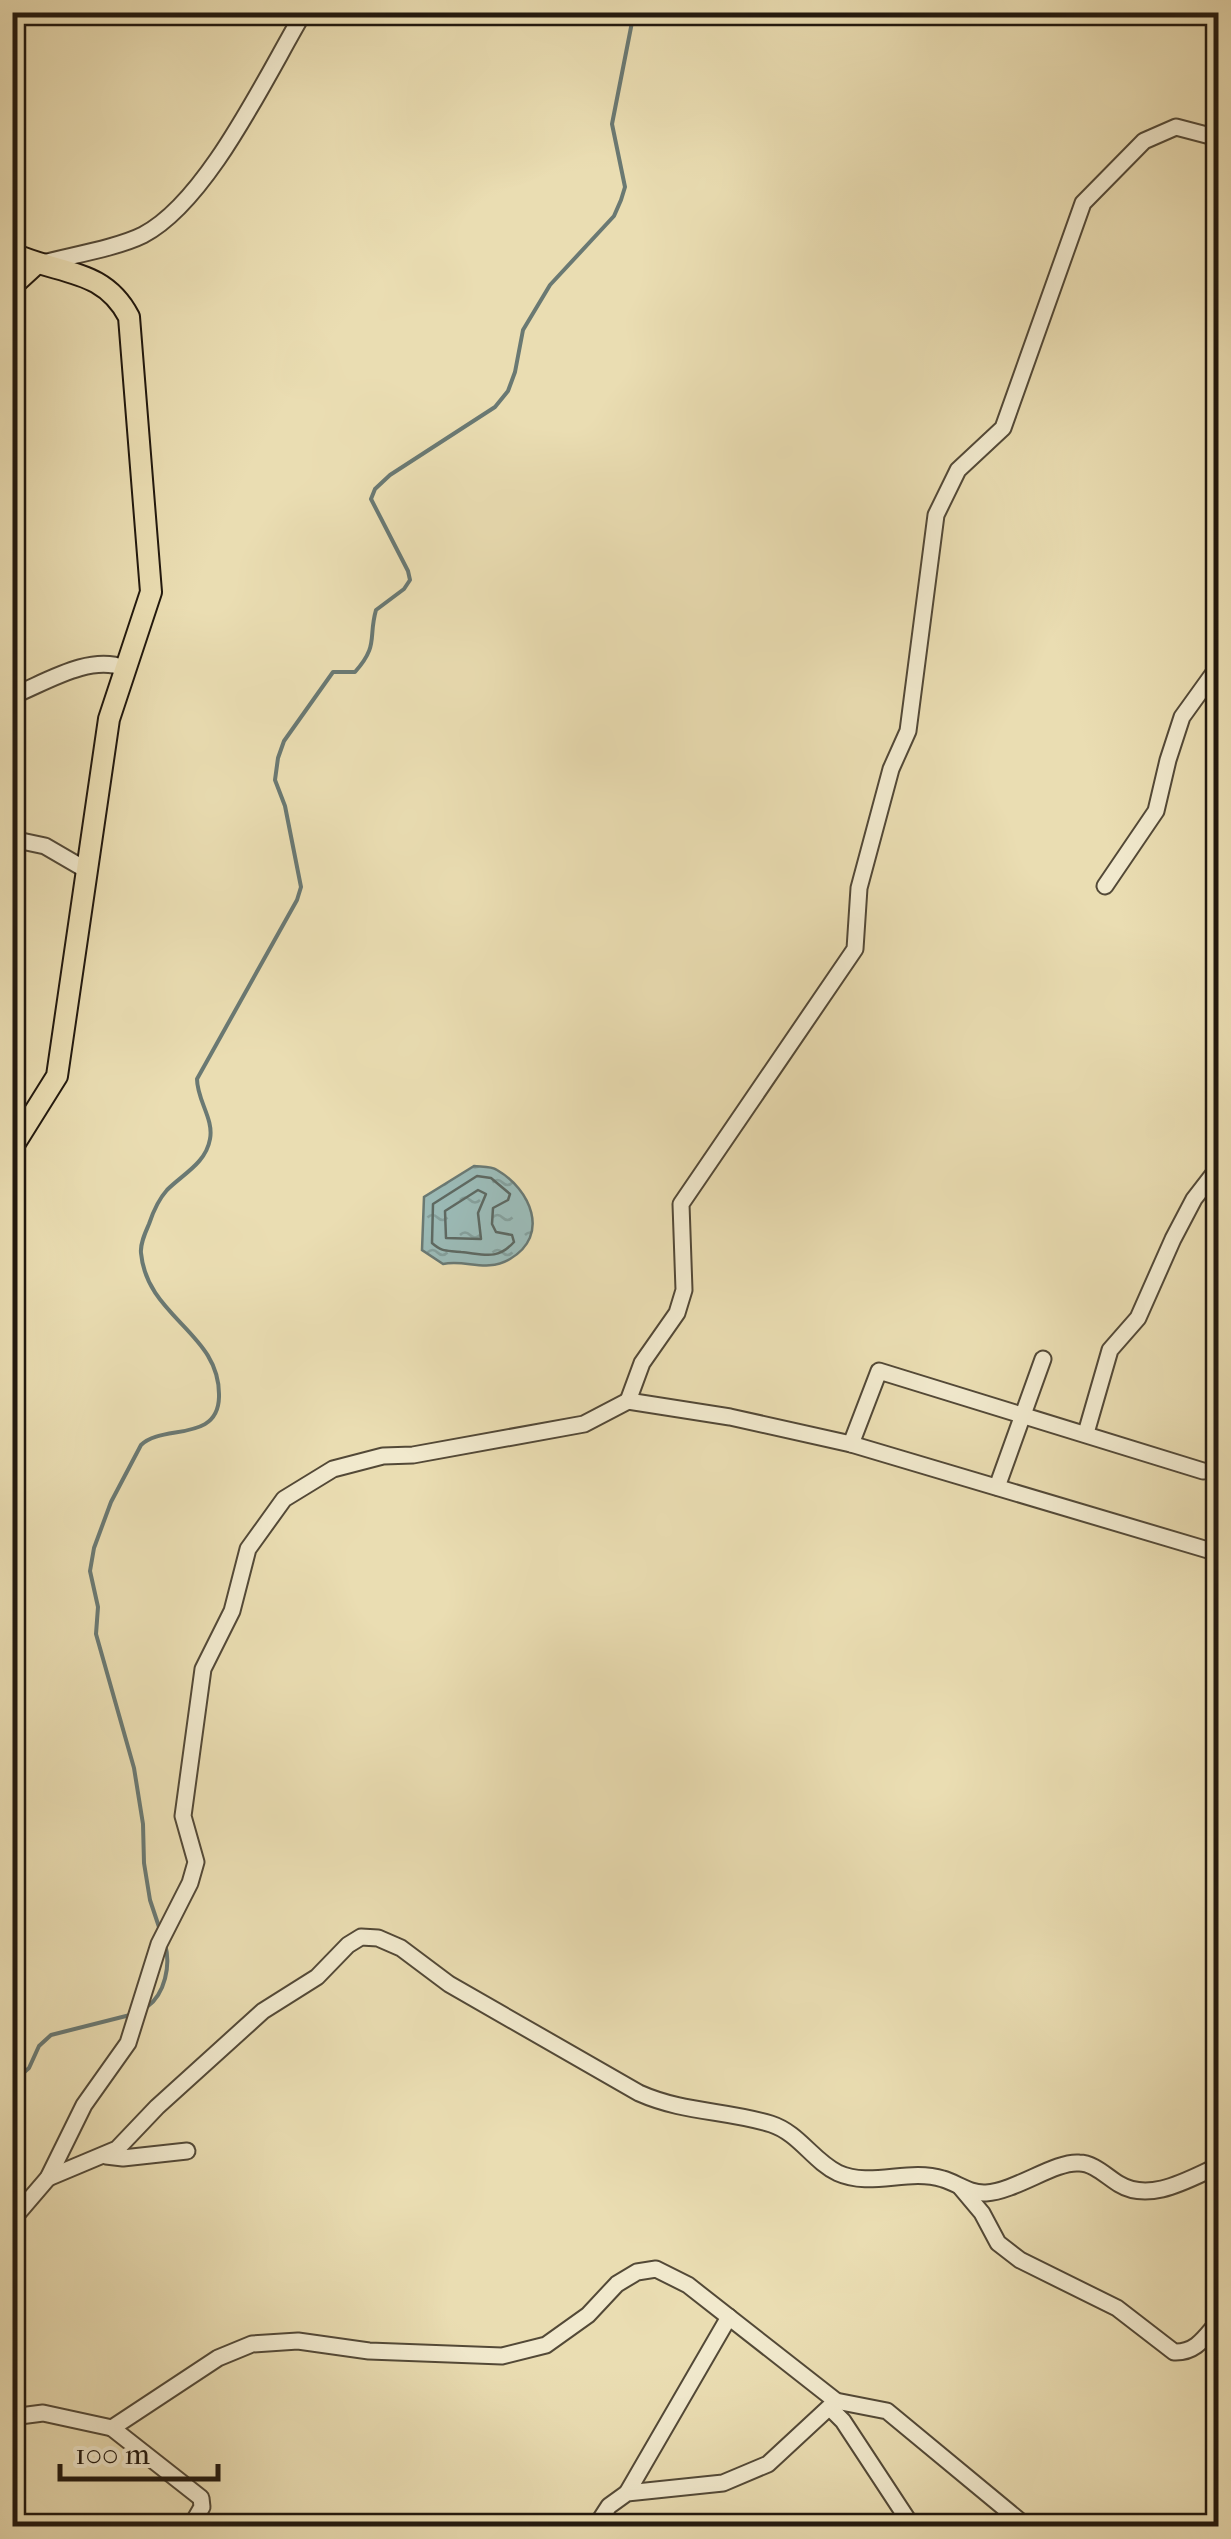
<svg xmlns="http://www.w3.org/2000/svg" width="1231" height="2539" font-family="'IM FELL French Canon',serif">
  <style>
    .water { fill: url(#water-ripples); stroke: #6a7973; stroke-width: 2.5 }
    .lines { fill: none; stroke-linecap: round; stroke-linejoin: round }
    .shore { stroke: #5e6962; stroke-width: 2.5 }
    .stream { stroke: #6a7973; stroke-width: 4 }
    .minor-casing { stroke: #534937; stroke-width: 19 }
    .major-casing { stroke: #21180e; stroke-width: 24 }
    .minor { stroke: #f1e9cd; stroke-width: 15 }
    .major { stroke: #eaddb2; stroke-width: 20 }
  </style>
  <defs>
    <pattern id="water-ripples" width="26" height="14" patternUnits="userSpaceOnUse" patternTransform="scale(2.5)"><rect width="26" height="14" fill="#9bbab6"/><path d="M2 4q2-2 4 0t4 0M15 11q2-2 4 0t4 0" fill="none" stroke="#859f9b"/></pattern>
  </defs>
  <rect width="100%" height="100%" fill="#eaddb2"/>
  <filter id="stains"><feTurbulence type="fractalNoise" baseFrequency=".002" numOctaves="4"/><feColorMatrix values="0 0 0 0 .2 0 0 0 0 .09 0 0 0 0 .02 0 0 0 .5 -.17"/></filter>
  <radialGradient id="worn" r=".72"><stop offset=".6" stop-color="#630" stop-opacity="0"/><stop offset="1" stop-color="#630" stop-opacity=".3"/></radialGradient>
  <path class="water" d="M474 1166C481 1167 491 1166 497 1170 530 1189 551 1235 510 1259 486 1273 466 1259 443 1264L422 1250 424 1197Z"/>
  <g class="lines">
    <g class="shore">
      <path d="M477 1176 491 1178 510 1194 508 1200 493 1208 492 1224 496 1232 512 1235 514 1242C497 1261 483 1254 461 1252 447 1250 443 1253 432 1243L433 1204Z"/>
      <polygon points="478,1190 486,1194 478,1213 481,1239 446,1238 445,1211"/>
    </g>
    <g class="stream">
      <path d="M160 1930 150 1900 144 1863 143 1824 134 1768 96 1634 98 1607 90 1571 94 1548 111 1502 141 1445C162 1424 218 1443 219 1397 221 1333 147 1318 141 1253 140 1244 145 1233 149 1224 153 1212 158 1200 167 1190 183 1174 206 1163 210 1139 214 1119 197 1100 197 1079L297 900 301 887 285 806 275 780 278 758 284 741 333 672H355C379 645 368 638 376 610L404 589 410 580 408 571 371 499 375 489 390 475 495 407 508 391 515 372 523 330 550 285 614 216 621 200 625 187 612 124 634 12"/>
      <path d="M147 2007C165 1994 171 1965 165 1944"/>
      <polyline points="12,2083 29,2068 39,2046 51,2035 134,2014"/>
    </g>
    <defs>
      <g id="minor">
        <path d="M39 264C68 256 117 248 143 235 208 201 266 76 304 12"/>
        <path d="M12 696C45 683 89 654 124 668"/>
        <polyline points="12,839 45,846 88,871"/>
        <polyline points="1105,886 1156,811 1168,760 1182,717 1218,667"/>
        <polyline points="628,1401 642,1363 677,1313 684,1290 681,1204 855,949 859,888 891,769 908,731 936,515 958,470 1003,428 1083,203 1144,141 1176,127 1218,138"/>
        <polyline points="1086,1433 1110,1350 1138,1318 1173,1239 1194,1199 1218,1168"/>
        <polyline points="851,1444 879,1371 1203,1471"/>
        <polyline points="997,1487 1043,1359"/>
        <polyline points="106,2156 123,2158 187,2151"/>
        <path d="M48 2178 117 2149 157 2107 263 2011 317 1977 348 1945 361 1937 378 1938 401 1948 449 1984 639 2093C684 2113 725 2110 771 2124 799 2133 813 2161 838 2173 871 2188 908 2168 943 2179 957 2183 969 2194 986 2193 1016 2191 1055 2161 1079 2163 1094 2163 1107 2177 1119 2184 1150 2203 1189 2179 1218 2166"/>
        <polyline points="12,2183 22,2205"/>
        <path d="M961 2188 982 2213 998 2243 1020 2260 1117 2308 1174 2352C1196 2353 1205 2337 1218 2322"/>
        <polyline points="12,2220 48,2178 84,2105 128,2043 159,1944 190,1883 196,1862 183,1816 203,1669 232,1611 248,1549 284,1499 333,1469 383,1456 413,1455 584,1424 628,1401 730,1417 851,1444 1218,1553"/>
        <polyline points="831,2409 843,2421 912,2526"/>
        <polyline points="12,2417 43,2413 112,2428 218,2358 252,2344 298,2341 369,2351 502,2356 546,2345 588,2315 617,2284 637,2272 656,2269 688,2285 836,2401 887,2411 1026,2526"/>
        <polyline points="112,2428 201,2498 202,2507 191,2526"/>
        <polyline points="627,2493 729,2317"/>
        <polyline points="596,2526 609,2506 627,2493 723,2483 768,2464 836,2401"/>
      </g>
      <g id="major">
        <path d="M12 253C58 275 103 267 129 317L151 592 109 719 57 1076 12 1148"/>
        <polyline points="12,286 36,264"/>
      </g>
    </defs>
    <use href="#minor" class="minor-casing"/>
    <use href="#major" class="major-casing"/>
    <use href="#minor" class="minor"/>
    <use href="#major" class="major"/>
  </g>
  <rect width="1231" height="2539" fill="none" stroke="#eaddb2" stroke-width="50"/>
  <rect x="15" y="15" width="1201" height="2509" fill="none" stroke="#21180e" stroke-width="5"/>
  <rect x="25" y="25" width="1181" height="2489" fill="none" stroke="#21180e" stroke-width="2.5"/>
  <path d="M60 2464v15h158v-15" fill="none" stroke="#21180e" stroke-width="5"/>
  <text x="75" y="2464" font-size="30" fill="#21180e" stroke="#f1e9cd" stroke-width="8" paint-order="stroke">100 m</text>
  <rect width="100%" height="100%" filter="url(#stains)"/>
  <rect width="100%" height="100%" fill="url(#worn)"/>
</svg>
